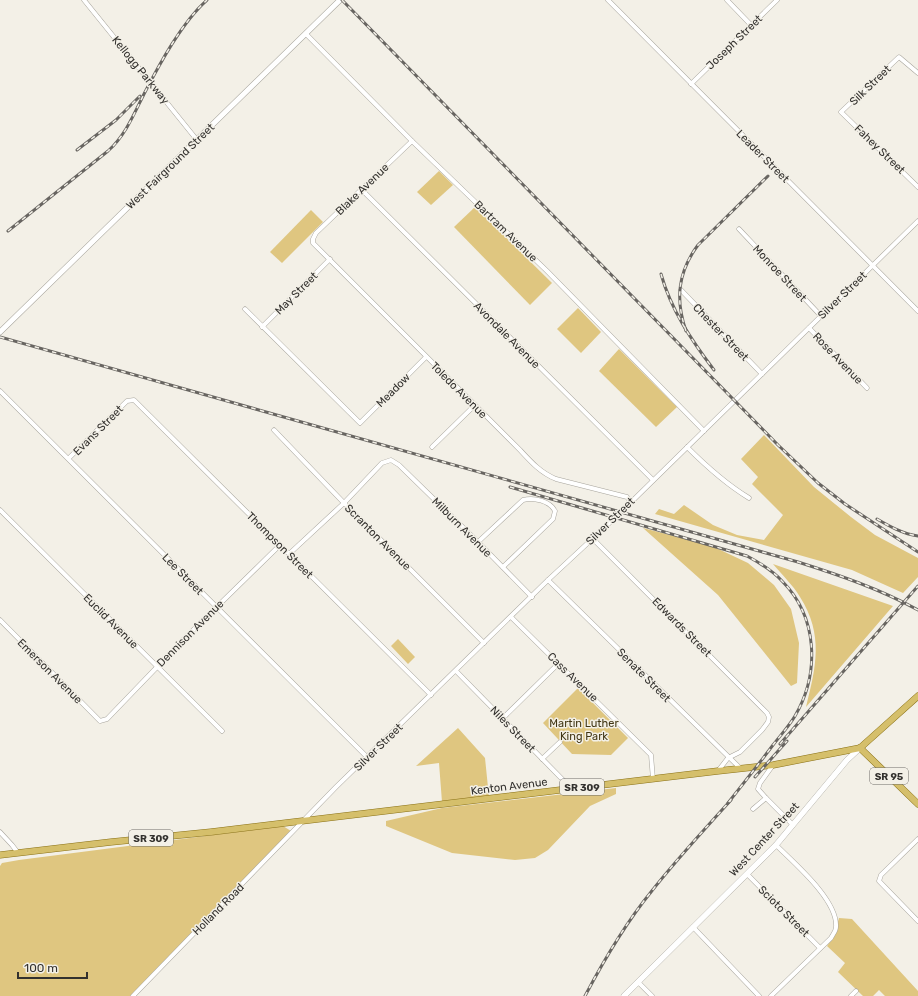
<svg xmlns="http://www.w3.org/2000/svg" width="918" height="996" font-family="Rubik,sans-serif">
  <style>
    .green { fill: #dfc680 }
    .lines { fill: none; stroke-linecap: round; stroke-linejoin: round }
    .minor-casing { stroke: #a7a49c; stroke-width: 5 }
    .tertiary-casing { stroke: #a7a49c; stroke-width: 6 }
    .secondary-casing { stroke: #a7a49c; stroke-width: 6 }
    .primary-casing { stroke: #8a7116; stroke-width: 7 }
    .minor { stroke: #fff; stroke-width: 4 }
    .tertiary { stroke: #fff; stroke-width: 5 }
    .secondary { stroke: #fff; stroke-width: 5.5 }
    .primary { stroke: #d5bf6b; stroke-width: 6 }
    .rail-casing { stroke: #686561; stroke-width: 3 }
    .rail { stroke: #f3f0e7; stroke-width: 1.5; stroke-dasharray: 4.5; stroke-linecap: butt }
    .labels { text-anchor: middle; stroke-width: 3; stroke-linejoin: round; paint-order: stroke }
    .shield { fill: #f3f0e7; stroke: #6d6a66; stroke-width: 1 }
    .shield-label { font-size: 10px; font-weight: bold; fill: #33312e }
    .street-label { font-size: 11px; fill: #33312e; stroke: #f3f0e7 }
    .park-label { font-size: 11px; fill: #423715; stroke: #f3f0e7 }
  </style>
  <rect width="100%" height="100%" fill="#f3f0e7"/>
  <g class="green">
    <polygon points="439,171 453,185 431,205 417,192"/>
    <polygon points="475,207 552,283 530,305 454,227"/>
    <polygon points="311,210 323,222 282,263 270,252"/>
    <polygon points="578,308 601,332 581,353 557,329"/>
    <polygon points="619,349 677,407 656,427 599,371"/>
    <polygon points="764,435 814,487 851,517 875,535 918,558 918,577 903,593 852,570 655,514 659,509 674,514 684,505 713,525 737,535 764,540 783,515 752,484 758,477 741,459"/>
    <polygon points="643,528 712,546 748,563 774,585 791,609 799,643 797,683 791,686 718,595"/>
    <path d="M773 564 893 606 806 707C816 667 824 635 800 597 793 585 782 575 773 564Z"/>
    <polygon points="398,639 415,657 408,664 391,646"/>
    <polygon points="578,688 628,738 611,755 572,754 543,723"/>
    <polygon points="458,728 485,758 489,797 442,802 439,763 416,766"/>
    <polygon points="616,788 616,794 590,806 548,850 535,858 515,860 452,853 386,826 386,821 442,808"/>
    <polygon points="283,826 291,831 130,996 0,996 0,866 2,863 19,860"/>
    <polygon points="839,918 852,919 918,991 918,996 885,996 879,990 873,996 863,996 838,972 845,963 827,946 833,938"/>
  </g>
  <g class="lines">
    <defs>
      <g id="minor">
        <polyline points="84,0 197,140"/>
        <polyline points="608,0 918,311"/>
        <polyline points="727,0 751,25"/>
        <polyline points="306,34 412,141 547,271 704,431"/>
        <polyline points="918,73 899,57 841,112 918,187"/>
        <polyline points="691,84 777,0"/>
        <path d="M412 141 316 233 313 239V243L520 450C531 462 541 473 556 479L627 497 631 502"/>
        <polyline points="362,190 653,480"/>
        <polyline points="739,229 821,316"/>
        <polyline points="681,290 762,374"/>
        <polyline points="245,309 360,423 426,357"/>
        <polyline points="262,327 330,259"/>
        <polyline points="809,328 867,388"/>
        <polyline points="0,391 367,757"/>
        <polyline points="274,430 344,503 484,643"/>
        <polyline points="432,447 475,405"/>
        <path d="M687 447C706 466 726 484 749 498"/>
        <polyline points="69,458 127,401 134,400 431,695"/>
        <polyline points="0,510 222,731"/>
        <polyline points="593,539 767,713 769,717 768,722 762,730 740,752 728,758 718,771"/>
        <path d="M478 542 523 500C534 497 550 501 555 511L553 519 503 567"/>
        <polyline points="289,554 344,503 382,463 391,460 399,465 478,542 532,597"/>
        <polyline points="548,580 740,768"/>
        <polyline points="511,617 651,755 653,779"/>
        <polyline points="0,620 100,721 107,719 185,638 280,545"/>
        <polyline points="456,671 565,782 569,789"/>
        <polyline points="503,718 558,664"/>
        <polyline points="542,759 560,742"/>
        <polyline points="766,798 793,825"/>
        <polyline points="753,809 766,798 758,789 760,783 773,765"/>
        <polyline points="0,832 12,845 18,853"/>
        <polyline points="918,839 881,875 879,881 918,921"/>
        <polyline points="747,874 820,948"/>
        <polyline points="693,927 759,996"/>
        <polyline points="638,982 652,996"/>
        <polyline points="133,996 336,787 548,580 618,515 918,221"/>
        <path d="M771 996 831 938C833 934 836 931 836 927 838 900 794 863 776 845"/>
        <polyline points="851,996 856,991"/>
      </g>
      <polyline id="tertiary" points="0,332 340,0"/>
      <polyline id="secondary" points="624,996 776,845 847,760 860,748"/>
      <g id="primary">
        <polyline points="860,748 918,804"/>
        <polyline points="860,748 918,696"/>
        <polyline points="0,855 111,842 211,832 718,771 773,765 860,748"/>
      </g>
    </defs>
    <use href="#minor" class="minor-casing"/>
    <use href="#tertiary" class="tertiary-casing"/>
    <use href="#secondary" class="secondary-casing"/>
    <use href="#primary" class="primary-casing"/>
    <use href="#minor" class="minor"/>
    <use href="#tertiary" class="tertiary"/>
    <use href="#secondary" class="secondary"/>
    <use href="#primary" class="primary"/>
    <defs>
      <g id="rail">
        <polyline points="342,0 778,445 818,483 845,504 918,552"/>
        <polyline points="77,150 116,120 140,96"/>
        <path d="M8 231 108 151C125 136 134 114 144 94 159 65 182 22 207 0"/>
        <path d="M661 274C671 310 692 341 714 370"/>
        <path d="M686 331C675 299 678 272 698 245L768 176"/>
        <path d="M0 337 798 562C839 575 880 589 918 610"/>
        <path d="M510 487 747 556C760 563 772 570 782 581 818 617 820 673 795 716 789 726 780 736 773 745 758 765 743 784 728 803"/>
        <path d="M877 519C889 526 903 534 918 536"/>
        <polyline points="780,744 918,586"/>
        <polyline points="755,777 787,741"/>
        <path d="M585 996C604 960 625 924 651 892 676 860 704 830 731 800"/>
      </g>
    </defs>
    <use href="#rail" class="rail-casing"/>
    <use href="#rail" class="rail"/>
  </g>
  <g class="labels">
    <g class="shield">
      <rect x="870" y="768" width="38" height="16" rx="3"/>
      <rect x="560" y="779" width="44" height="16" rx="3"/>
      <rect x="129" y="830" width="44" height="16" rx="3"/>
    </g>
    <g class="shield-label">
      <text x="889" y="780">SR 95</text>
      <text x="582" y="791">SR 309</text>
      <text x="151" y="842">SR 309</text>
    </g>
    <g class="street-label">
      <text transform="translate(734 42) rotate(-44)" y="4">Joseph Street</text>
      <text transform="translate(141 70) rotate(51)" y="4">Kellogg Parkway</text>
      <text transform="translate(870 85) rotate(-44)" y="4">Silk Street</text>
      <text transform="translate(880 149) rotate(44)" y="4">Fahey Street</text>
      <text transform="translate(763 156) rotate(45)" y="4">Leader Street</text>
      <text transform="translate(170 166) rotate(-44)" y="4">West Fairground Street</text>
      <text transform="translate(362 189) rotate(-44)" y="4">Blake Avenue</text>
      <text transform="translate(506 231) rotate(44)" y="4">Bartram Avenue</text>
      <text transform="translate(780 273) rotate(47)" y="4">Monroe Street</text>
      <text transform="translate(296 293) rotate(-45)" y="4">May Street</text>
      <text transform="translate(842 295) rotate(-44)" y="4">Silver Street</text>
      <text transform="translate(721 332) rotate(46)" y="4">Chester Street</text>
      <text transform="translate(507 335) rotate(45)" y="4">Avondale Avenue</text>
      <text transform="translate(838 358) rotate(46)" y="4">Rose Avenue</text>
      <text transform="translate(393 390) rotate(-45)" y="4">Meadow</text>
      <text transform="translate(459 390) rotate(45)" y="4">Toledo Avenue</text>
      <text transform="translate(98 430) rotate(-45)" y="4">Evans Street</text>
      <text transform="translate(610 521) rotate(-44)" y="4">Silver Street</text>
      <text transform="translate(462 527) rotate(45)" y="4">Milburn Avenue</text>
      <text transform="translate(378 537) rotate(45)" y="4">Scranton Avenue</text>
      <text transform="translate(280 545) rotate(45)" y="4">Thompson Street</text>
      <text transform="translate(183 574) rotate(45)" y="4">Lee Street</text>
      <text transform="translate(111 621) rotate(45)" y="4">Euclid Avenue</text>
      <text transform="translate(682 627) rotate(45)" y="4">Edwards Street</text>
      <text transform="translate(190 633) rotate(-45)" y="4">Dennison Avenue</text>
      <text transform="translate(50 671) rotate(45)" y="4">Emerson Avenue</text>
      <text transform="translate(644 675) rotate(45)" y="4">Senate Street</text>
      <text transform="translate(573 677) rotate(44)" y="4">Cass Avenue</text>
      <text transform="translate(513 729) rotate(46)" y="4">Niles Street</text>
      <text transform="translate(378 747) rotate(-44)" y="4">Silver Street</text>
      <text transform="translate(509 786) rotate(-7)" y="4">Kenton Avenue</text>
      <text transform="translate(764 839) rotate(-47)" y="4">West Center Street</text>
      <text transform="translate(218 909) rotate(-45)" y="4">Holland Road</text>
      <text transform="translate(784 911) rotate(45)" y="4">Scioto Street</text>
    </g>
    <g class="park-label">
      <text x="584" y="727">Martin Luther<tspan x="584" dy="13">King Park</tspan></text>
    </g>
  </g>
  <path d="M18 972v6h69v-6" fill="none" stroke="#33312e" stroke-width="2"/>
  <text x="24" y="972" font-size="12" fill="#33312e" stroke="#f3f0e7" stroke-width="3" paint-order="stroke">100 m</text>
</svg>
